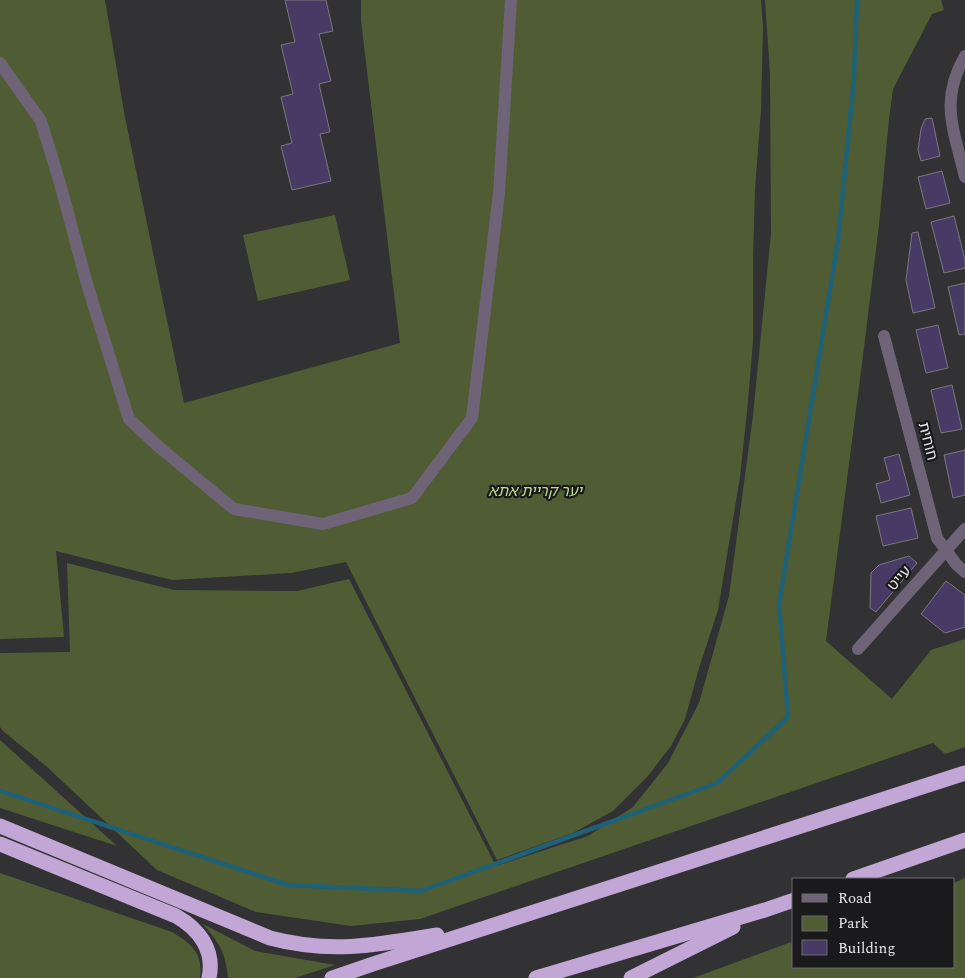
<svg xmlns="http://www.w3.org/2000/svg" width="965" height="978" font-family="Spectral,'Noto Sans Hebrew',serif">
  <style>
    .green { fill: #505d34 }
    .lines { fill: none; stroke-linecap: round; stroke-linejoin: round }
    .stream { stroke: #1f6176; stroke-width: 4.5 }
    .building { fill: #473a64; stroke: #79787c }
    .minor { stroke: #6f6477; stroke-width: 12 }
    .highway { stroke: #c2a7d6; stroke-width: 15 }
    .labels { text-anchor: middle; stroke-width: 4.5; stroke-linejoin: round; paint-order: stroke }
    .street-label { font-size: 15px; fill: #e8e7e9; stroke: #1a191b }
    .park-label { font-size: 15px; font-style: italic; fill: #c1da8e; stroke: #1a191b }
  </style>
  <rect width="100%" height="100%" fill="#323134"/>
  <g class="green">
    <polygon points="0,0 105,0 124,112 184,403 400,343 361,21 361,0 761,0 763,26 761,110 755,189 753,259 753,341 747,412 740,477 718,610 699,668 685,719 671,746 647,777 613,811 573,833 497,860 346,562 291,573 172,580 56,551 64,637 0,639"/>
    <polygon points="765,0 941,0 944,10 932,14 893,89 889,119 879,225 863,356 826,641 892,699 931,650 965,639 965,747 945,754 933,743 420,919 351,926 256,912 157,870 46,766 3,731 0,727 0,653 70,652 67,563 174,590 297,591 349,579 496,866 588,836 633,807 668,763 699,703 729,596 753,415 771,233 770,74"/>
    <polygon points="335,215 350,280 258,301 243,235"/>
    <polygon points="0,740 117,846 0,808"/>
    <path d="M0 873 172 932C192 944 203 953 200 978H0Z"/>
    <polygon points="965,878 965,978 693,978 794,941 794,967 954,967 954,883"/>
    <path d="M203 924 255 951 335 965 295 978H228C225 950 220 945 203 924Z"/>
  </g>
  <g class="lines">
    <polyline class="stream" points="0,791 288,885 421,891 717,783 788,717 779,604 838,240 854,78 857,0"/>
  </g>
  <g class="building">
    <polygon points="285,0 326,0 333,31 319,34 331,81 319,84 330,132 320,134 331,181 292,190 281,146 292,143 281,97 293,94 281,45 295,42"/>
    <polygon points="932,118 940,156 921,161 918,150 921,129 925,119"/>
    <polygon points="942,171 950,203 926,209 918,177"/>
    <polygon points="954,216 965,260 965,268 944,273 931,222"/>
    <polygon points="918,232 935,308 913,313 906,280 912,233"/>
    <polygon points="965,283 965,334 959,335 948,287"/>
    <polygon points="938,325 948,368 926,373 916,330"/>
    <polygon points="952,385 962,429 941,433 931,390"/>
    <polygon points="965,450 965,495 953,498 944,455"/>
    <polygon points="899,454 910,495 881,503 876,484 890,480 884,458"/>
    <polygon points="911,508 918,538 883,546 876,516"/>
    <polygon points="909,556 917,563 876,612 870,608 871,573 879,565"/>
    <polygon points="946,581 965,595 965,627 945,633 921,614"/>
  </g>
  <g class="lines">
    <g class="minor">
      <path d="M965 56C939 101 954 130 965 177"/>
      <polyline points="0,63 41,121 61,187 87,284 129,419 159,447 234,509 323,524 412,498 472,418 499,193 511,0"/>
      <polyline points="884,336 937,538 956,564 965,572"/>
      <polyline points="858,649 965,529"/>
    </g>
    <g class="highway">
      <path d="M0 826 270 938C330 954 377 945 437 935"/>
      <path d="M0 844 176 916C199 929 215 950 209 978"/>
      <polyline points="853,879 965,840"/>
      <polyline points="332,978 373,964 965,773"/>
      <polyline points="536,978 765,910 794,900"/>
      <polyline points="631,978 733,927"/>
    </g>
  </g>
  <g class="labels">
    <g class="street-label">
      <text transform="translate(928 441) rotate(76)" y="5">חוחית</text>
      <text transform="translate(899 578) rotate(-48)" y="5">עייט</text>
    </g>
    <g class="park-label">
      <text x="535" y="496">יער קריית אתא</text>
    </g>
  </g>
  <rect x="792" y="878" width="162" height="90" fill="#1a191b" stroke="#6c6b6d"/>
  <rect x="802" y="894" width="25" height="8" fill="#6f6477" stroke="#6c6b6d"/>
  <text x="838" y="903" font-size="15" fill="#e8e7e9">Road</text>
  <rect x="802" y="916" width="25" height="15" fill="#505d34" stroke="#6c6b6d"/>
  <text x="838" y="928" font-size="15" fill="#e8e7e9">Park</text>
  <rect x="802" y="940" width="25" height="15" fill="#473a64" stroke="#6c6b6d"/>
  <text x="838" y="953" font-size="15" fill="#e8e7e9">Building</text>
</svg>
